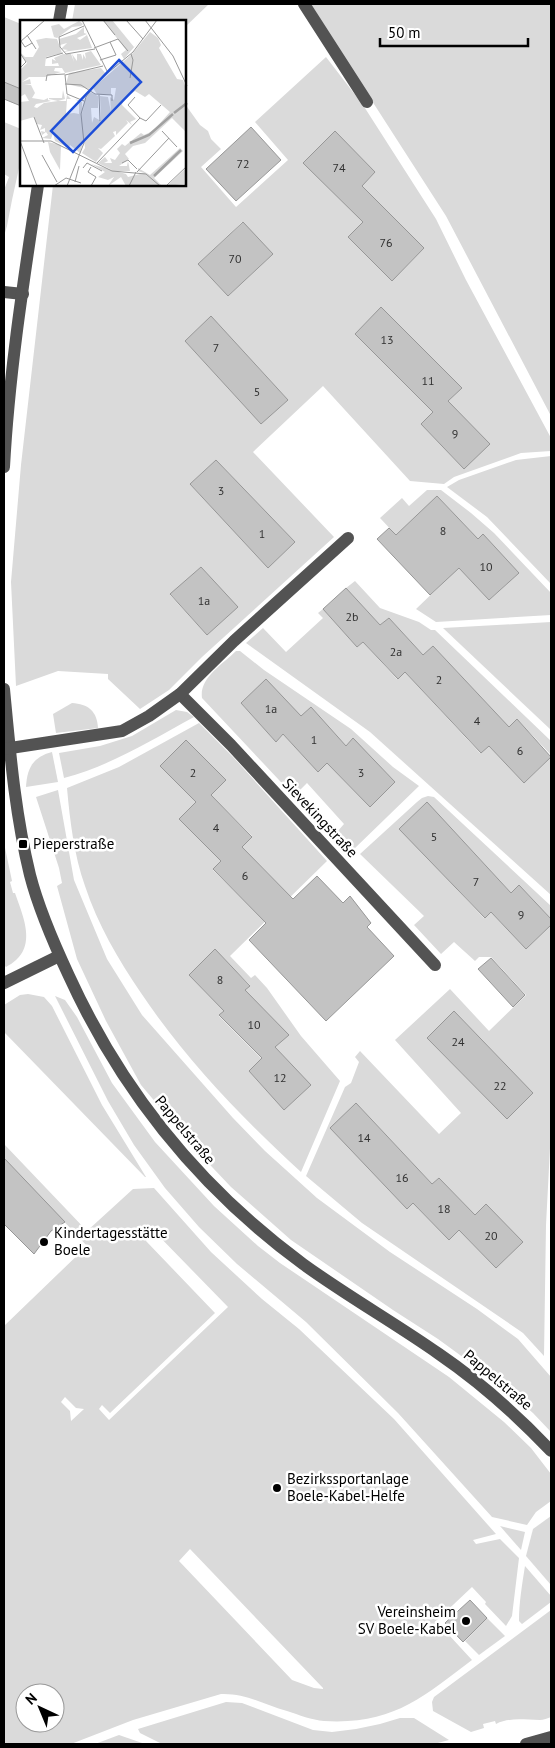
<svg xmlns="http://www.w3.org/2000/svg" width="555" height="1748" font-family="'PT Sans',sans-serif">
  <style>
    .green { fill: #dadada; fill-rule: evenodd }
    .building { fill: #c3c3c3; stroke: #979797 }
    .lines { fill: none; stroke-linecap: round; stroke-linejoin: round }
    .minor { stroke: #535353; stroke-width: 12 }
    .poi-dot { fill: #000; stroke: #fff; stroke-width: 2 }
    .labels { text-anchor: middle; stroke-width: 5; stroke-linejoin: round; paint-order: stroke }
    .number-label { font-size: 12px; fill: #313131 }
    .street-label { font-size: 15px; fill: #000; stroke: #fff }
    .poi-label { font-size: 15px; fill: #000; stroke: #fff; text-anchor: start }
    .inset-river { fill: none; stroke: #a1a1a1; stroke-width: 2.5 }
    .inset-road { fill: none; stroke: #999; stroke-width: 1 }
    .view { fill: #1d4ed8; fill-opacity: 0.15; stroke: #1d4ed8; stroke-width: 2.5 }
    .inset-edge { fill: none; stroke: #000; stroke-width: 2.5 }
  </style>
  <rect width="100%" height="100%" fill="#fff"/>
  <g class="green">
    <polygon points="75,4 209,4 185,27 185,21 72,21"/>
    <polygon points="311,4 551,4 551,416 446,216 345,59"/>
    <polygon points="4,17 21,24 21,89 4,82"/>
    <path d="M326 57 363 105 436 219 466 280 551 438V451L521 453 454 477 444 484 410 481 323 386 253 452 334 537 202 657 169 690 140 709 108 679V674L58 671 16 686 11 582 21 465 53 185H185V104L200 125 208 131 211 139 221 149 201 167 236 207 288 160 255 122ZM335 132 375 172 344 203ZM381 205 424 248 392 281 348 237ZM242 222 272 254 228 296 198 264ZM381 308 461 388 448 401 464 469 421 424 433 412 355 334ZM211 317 288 400 261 423 185 341ZM216 460 295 542 268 567 190 484ZM201 567 237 607 207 635 170 595Z"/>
    <polygon points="4,122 21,129 21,159 12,200 7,226 4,236 4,190 9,177 4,174"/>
    <polygon points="551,456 551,584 487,517 447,487 459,480 516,460"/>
    <path d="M427 490H441L471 513 494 533 551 593V615L436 622 416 609 442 584 380 518 402 498 409 506ZM437 496 478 539 483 535 519 573 489 600 454 562Z"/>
    <polygon points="355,581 380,608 419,622 431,630 435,630 551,741 551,755 517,719 509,727 433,646 423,655 389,618 380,625 346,588"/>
    <polygon points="323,609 357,647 363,642 397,679 405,672 480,753 489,746 524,783 551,757 551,895 370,732 246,643 263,628 286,652 323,618 318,613"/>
    <polygon points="551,622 551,730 443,628"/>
    <path d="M236 651H240L264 670 351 729 393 767 419 786 354 849 337 832 344 824 307 783 294 796 202 698C199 678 223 664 236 651ZM241 703 301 716 311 708 346 746 353 739 395 782 370 807 327 763 318 772 283 734 276 742Z"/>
    <path d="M72 703C88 704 97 711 98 728L56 733 53 714Z"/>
    <path d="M176 710 187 712 194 717C152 740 110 766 64 778L59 753 100 746 132 736Z"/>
    <path d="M199 723 234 758 327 861 230 956 251 978 255 975 267 988 301 1036 340 1081 301 1172C241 1117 186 1060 141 993 118 959 98 925 85 886 74 855 70 821 67 788L119 767ZM160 766 211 795 252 836 242 847 277 883 252 908 213 870 221 861 179 819 196 802ZM215 950 250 985 245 990 275 1047 310 1085 284 1109 249 1071 262 1059 219 1016 224 1011 189 975Z"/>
    <path d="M52 752 58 782 26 787C27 768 33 757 52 752Z"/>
    <polygon points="58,790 74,880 107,959 142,1015 233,1118 265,1151 296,1179 317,1198 390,1252 477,1309 518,1339 551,1377 551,1432 533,1413 497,1382 438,1339 393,1310 291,1240 231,1187 195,1149 141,1085 106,1021 77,959 57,886 62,883 59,868 36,797"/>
    <path d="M428 796 434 797 551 906V919L519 885 511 893 427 803 400 829 484 918 491 912 526 949 551 925V1129L546 1225 544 1356 523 1333 362 1223 306 1176 345 1087 351 1083 359 1062 355 1057 360 1051 439 1134 461 1113 395 1040 450 989 489 1031 526 995 491 957H479L475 961 454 942 441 954 414 925 424 916 360 854 417 802 422 798ZM454 1011 532 1093 507 1119 427 1038ZM356 1103 432 1184 439 1178 475 1215 486 1204 496 1268 459 1230 449 1240 413 1203Z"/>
    <path d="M4 843 12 881 10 882 13 893H15C24 919 39 950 6 967L4 965Z"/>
    <polygon points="28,994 44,997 52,1006 102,1105 146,1177 145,1177 4,1032 4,1005 20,995"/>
    <polygon points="55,996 65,1000 77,1017 112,1083 155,1142 214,1206 258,1246 280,1263 449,1377 504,1422 531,1448 551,1474 551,1501 536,1512 527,1525 492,1517 398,1413 306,1322 237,1264 199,1227 165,1188 134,1145 108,1101"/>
    <path d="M4 1144 87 1231 133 1189 154 1188 211 1252 262 1299 299 1329 394 1419 496 1534 473 1540 476 1544 500 1539 519 1558 512 1616 506 1626 485 1604 486 1602 472 1587 436 1621 472 1660C422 1698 392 1725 324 1721 312 1720 299 1715 287 1711 265 1705 246 1693 221 1694L133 1720 71 1744H4V1326L87 1246 4 1158ZM151 1228 228 1307 109 1420 99 1409 102 1405 110 1413 215 1313 146 1241ZM65 1397 76 1408 84 1409 71 1421 70 1411 61 1402ZM190 1549 323 1688V1689L314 1688 292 1680 179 1561ZM25 1693H55V1723H25Z"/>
    <polygon points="551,1516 551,1585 526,1556 533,1529"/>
    <polygon points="500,1526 525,1532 521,1550"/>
    <path d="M525 1566 551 1596V1602L522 1624 519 1621C519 1603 522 1585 525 1566Z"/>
    <path d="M551 1610V1717C548 1718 543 1720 540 1720 524 1720 510 1717 496 1724L495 1721 483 1724 484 1728 471 1732 433 1711 432 1702 434 1697Z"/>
    <polygon points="487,1618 505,1636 479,1655 465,1641"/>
    <polygon points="226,1702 242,1703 313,1730 332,1732 356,1729 380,1724 400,1718 414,1718 449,1740 434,1744 162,1744 140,1733 138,1729"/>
    <polygon points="119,1735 145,1744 95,1744"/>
  </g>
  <g class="building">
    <polygon points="4,82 21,89 21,106 4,99"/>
    <polygon points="251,127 281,160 236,201 206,169"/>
    <polygon points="335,131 375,172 362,186 424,248 392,281 348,237 363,222 303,163"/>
    <polygon points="243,222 273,254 228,296 198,264"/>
    <polygon points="381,307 462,388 448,401 490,444 464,469 421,424 433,412 355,334"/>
    <polygon points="211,316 288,400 261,424 185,341"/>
    <polygon points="216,460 295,542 268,568 190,484"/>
    <polygon points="437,496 478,539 483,534 519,573 489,600 459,568 430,595 377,539 389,528 396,535"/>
    <polygon points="201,567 238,607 207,635 170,594"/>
    <polygon points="346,588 380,625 389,618 423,655 433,646 509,727 517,719 551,757 524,783 489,746 481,753 405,672 398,679 363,642 357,647 323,609"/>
    <polygon points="266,679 301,716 311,707 346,746 353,738 395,782 370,807 327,763 318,772 283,734 276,742 241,703"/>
    <polygon points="186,740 226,780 211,795 252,837 242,847 293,899 317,876 343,903 350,896 371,923 367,927 394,956 326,1021 249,940 266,923 213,869 221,861 179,819 196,802 160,766"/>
    <polygon points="427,802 511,893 519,885 551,919 551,925 526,949 491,912 485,918 399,829"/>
    <polygon points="215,949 250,986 245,990 289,1035 275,1047 311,1085 284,1110 249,1071 262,1058 219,1015 224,1011 189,975"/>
    <polygon points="491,958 525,995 513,1007 478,969"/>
    <polygon points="454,1011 533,1093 507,1119 427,1038"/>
    <polygon points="356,1103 432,1184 439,1178 475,1215 486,1204 523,1242 496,1268 459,1230 449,1240 413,1203 407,1209 330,1128"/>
    <polygon points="4,1158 65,1222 51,1231 34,1254 4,1224"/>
    <polygon points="470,1600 487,1618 463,1642 445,1623"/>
  </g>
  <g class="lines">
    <g class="minor">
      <polyline points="304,4 367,102"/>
      <polyline points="59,21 62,4"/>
      <polyline points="4,292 23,294"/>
      <path d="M4 467C9 373 24 278 38 185"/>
      <path d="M4 689C10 752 15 814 30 875 39 910 54 944 69 976 122 1092 201 1189 303 1264 347 1296 395 1323 439 1354 480 1382 517 1415 551 1451"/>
      <polyline points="180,694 231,745 435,965"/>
      <polyline points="4,749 122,731 149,716 180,694 234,641 348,538"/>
      <polyline points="4,983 59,956"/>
      <polyline points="526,1744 551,1737"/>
    </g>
  </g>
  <g class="poi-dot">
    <rect x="18" y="839" width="10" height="10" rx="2.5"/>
    <circle cx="44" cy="1242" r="5"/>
    <circle cx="277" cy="1488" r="5"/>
    <circle cx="466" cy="1621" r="5"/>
  </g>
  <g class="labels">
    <g class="number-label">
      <text x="243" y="168">72</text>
      <text x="339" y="172">74</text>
      <text x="386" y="247">76</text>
      <text x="235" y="263">70</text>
      <text x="387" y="344">13</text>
      <text x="216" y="352">7</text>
      <text x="428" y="385">11</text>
      <text x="257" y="396">5</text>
      <text x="455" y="438">9</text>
      <text x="221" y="495">3</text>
      <text x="443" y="535">8</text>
      <text x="262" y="538">1</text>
      <text x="486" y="571">10</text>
      <text x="204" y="605">1a</text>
      <text x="352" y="621">2b</text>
      <text x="396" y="656">2a</text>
      <text x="439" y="684">2</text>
      <text x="271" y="713">1a</text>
      <text x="477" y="725">4</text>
      <text x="314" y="744">1</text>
      <text x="520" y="755">6</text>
      <text x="193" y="777">2</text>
      <text x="361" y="777">3</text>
      <text x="216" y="832">4</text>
      <text x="434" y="841">5</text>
      <text x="245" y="880">6</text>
      <text x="476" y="886">7</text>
      <text x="521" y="919">9</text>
      <text x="220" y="984">8</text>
      <text x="254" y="1029">10</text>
      <text x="458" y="1046">24</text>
      <text x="280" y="1082">12</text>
      <text x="500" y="1090">22</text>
      <text x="364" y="1142">14</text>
      <text x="402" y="1182">16</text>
      <text x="444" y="1213">18</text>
      <text x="491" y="1240">20</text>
    </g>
    <g class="street-label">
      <text transform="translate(320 818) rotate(47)" y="5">Sievekingstraße</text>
      <text transform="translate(185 1130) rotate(50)" y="5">Pappelstraße</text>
      <text transform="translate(498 1380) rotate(40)" y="5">Pappelstraße</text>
    </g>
    <g class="poi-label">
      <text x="33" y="849">Pieperstraße</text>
      <text x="54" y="1238">Kindertagesstätte<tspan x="54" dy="17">Boele</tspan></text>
      <text x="287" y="1484">Bezirkssportanlage<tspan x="287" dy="17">Boele-Kabel-Helfe</tspan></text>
      <text x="456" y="1617" text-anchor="end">Vereinsheim<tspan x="456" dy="17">SV Boele-Kabel</tspan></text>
    </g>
  </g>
  <g transform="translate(20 20)">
    <rect width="166" height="166" fill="#fff"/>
    <path d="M83 0H92L114 27 121 19 104 39 101 34 106 30ZM59 1 63 4 61 6 52 7 37 18 34 17 31 6 39 4 44 9ZM64 7V13L67 14 57 18 60 20 67 15 72 28 43 32 48 30 41 29 47 23 40 25 39 19 56 14ZM130 12 138 18 141 25 139 28 157 59 163 60 166 69V112L152 98 125 123 113 126 105 134 109 139 99 146H107L108 141 110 151H94L78 143 85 137 88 141 84 143H92L90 138 95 140 100 133 97 129 102 124 105 126 121 113 124 115 133 111 150 92 129 74 125 77 115 71 103 80 102 85 116 99 110 102 112 105 106 100 108 103 96 115V111L93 112 95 116 81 129 78 128 83 133 76 142 62 133 65 128 62 99 64 82 70 72 78 76V88H71L72 103 74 97 81 101 80 76 88 77 91 92 90 77 94 80 96 68H91V75L77 74 73 68 112 34ZM26 18 37 19 42 33 26 37 25 46H39L38 43 32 44V39L36 41 34 38 43 34H51L54 42 52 34 57 41V34H61L63 40V34L66 39 65 33 71 31 81 45 45 53 42 48H35L34 51 41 52 25 57H9L2 62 10 59 11 64 4 65H11L15 73 12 78 24 80 28 78V80L31 81 16 84 14 87 17 88 24 83 38 81 29 79V78H42L43 70 45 79 38 81H46L47 75 51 79H47L46 94 54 93 53 79 54 93 59 94V82L55 79 62 82 64 119 60 133 50 125 49 128 35 121 33 113 31 119 22 118 28 115 26 112 22 115 21 111 25 112V108L20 110 22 105 17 104 14 97 0 101V82L9 81 5 74 0 77V50L7 43 0 32 5 37H13L19 27 16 20ZM81 48 86 54 69 69 46 64 49 53ZM28 122 41 125 40 150 30 132ZM160 128 163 131 134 158 142 166H106L101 157 88 166 94 157 88 160 78 157 85 152 71 144 106 154 108 157 124 153 118 151V148L130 155ZM166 148V166L164 164 147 166Z" fill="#dadada"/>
    <path class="inset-river" d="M154 93 167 83M110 123 129 115 153 94M134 156 161 130"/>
    <path class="inset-road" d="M62 0 88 53M83 0 95 15M106 0 123 19M125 0 153 36 167 66M64 6 39 17 40 27 46 34 75 29M7 15 16 29M98 19 108 31M1 21 5 27 12 23M0 22 25 0M74 28 98 19M0 33 6 42 0 48M26 38 43 33M80 40 96 35 90 22M110 58 113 40 111 34M26 61 27 55 45 54M45 64 61 65 75 74 92 75V81M79 75 80 101M64 81 47 74 45 55 83 46M14 97 24 123M120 98 126 101 141 85M142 111 157 127M0 121H31L92 151 126 154 140 166M0 121 17 166M22 135 37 162M77 143 120 98 108 85 115 77M102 143 108 140 117 149M63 148 67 143 82 151M117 152 149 118M55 162 59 146M34 166 46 158 61 163M47 166 64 123 61 94 66 77 78 61 113 32 137 0M71 166 76 157 68 152 71 147M109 166 116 152M146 166 167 146"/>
    <path class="view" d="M99 40 121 62 53 132 31 111Z"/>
    <rect width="166" height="166" class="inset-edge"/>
  </g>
  <rect width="555" height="1748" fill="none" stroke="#000000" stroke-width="10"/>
  <g transform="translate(40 1708) rotate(316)"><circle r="24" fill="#ffffff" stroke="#999999"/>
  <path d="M0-4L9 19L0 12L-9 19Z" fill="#000000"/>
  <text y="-8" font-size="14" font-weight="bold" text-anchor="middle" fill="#000000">N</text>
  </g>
  <path d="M380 38v8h148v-8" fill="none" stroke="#000000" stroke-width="2.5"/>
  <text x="388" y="38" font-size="15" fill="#000000" stroke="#ffffff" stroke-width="4" paint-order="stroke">50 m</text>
</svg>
